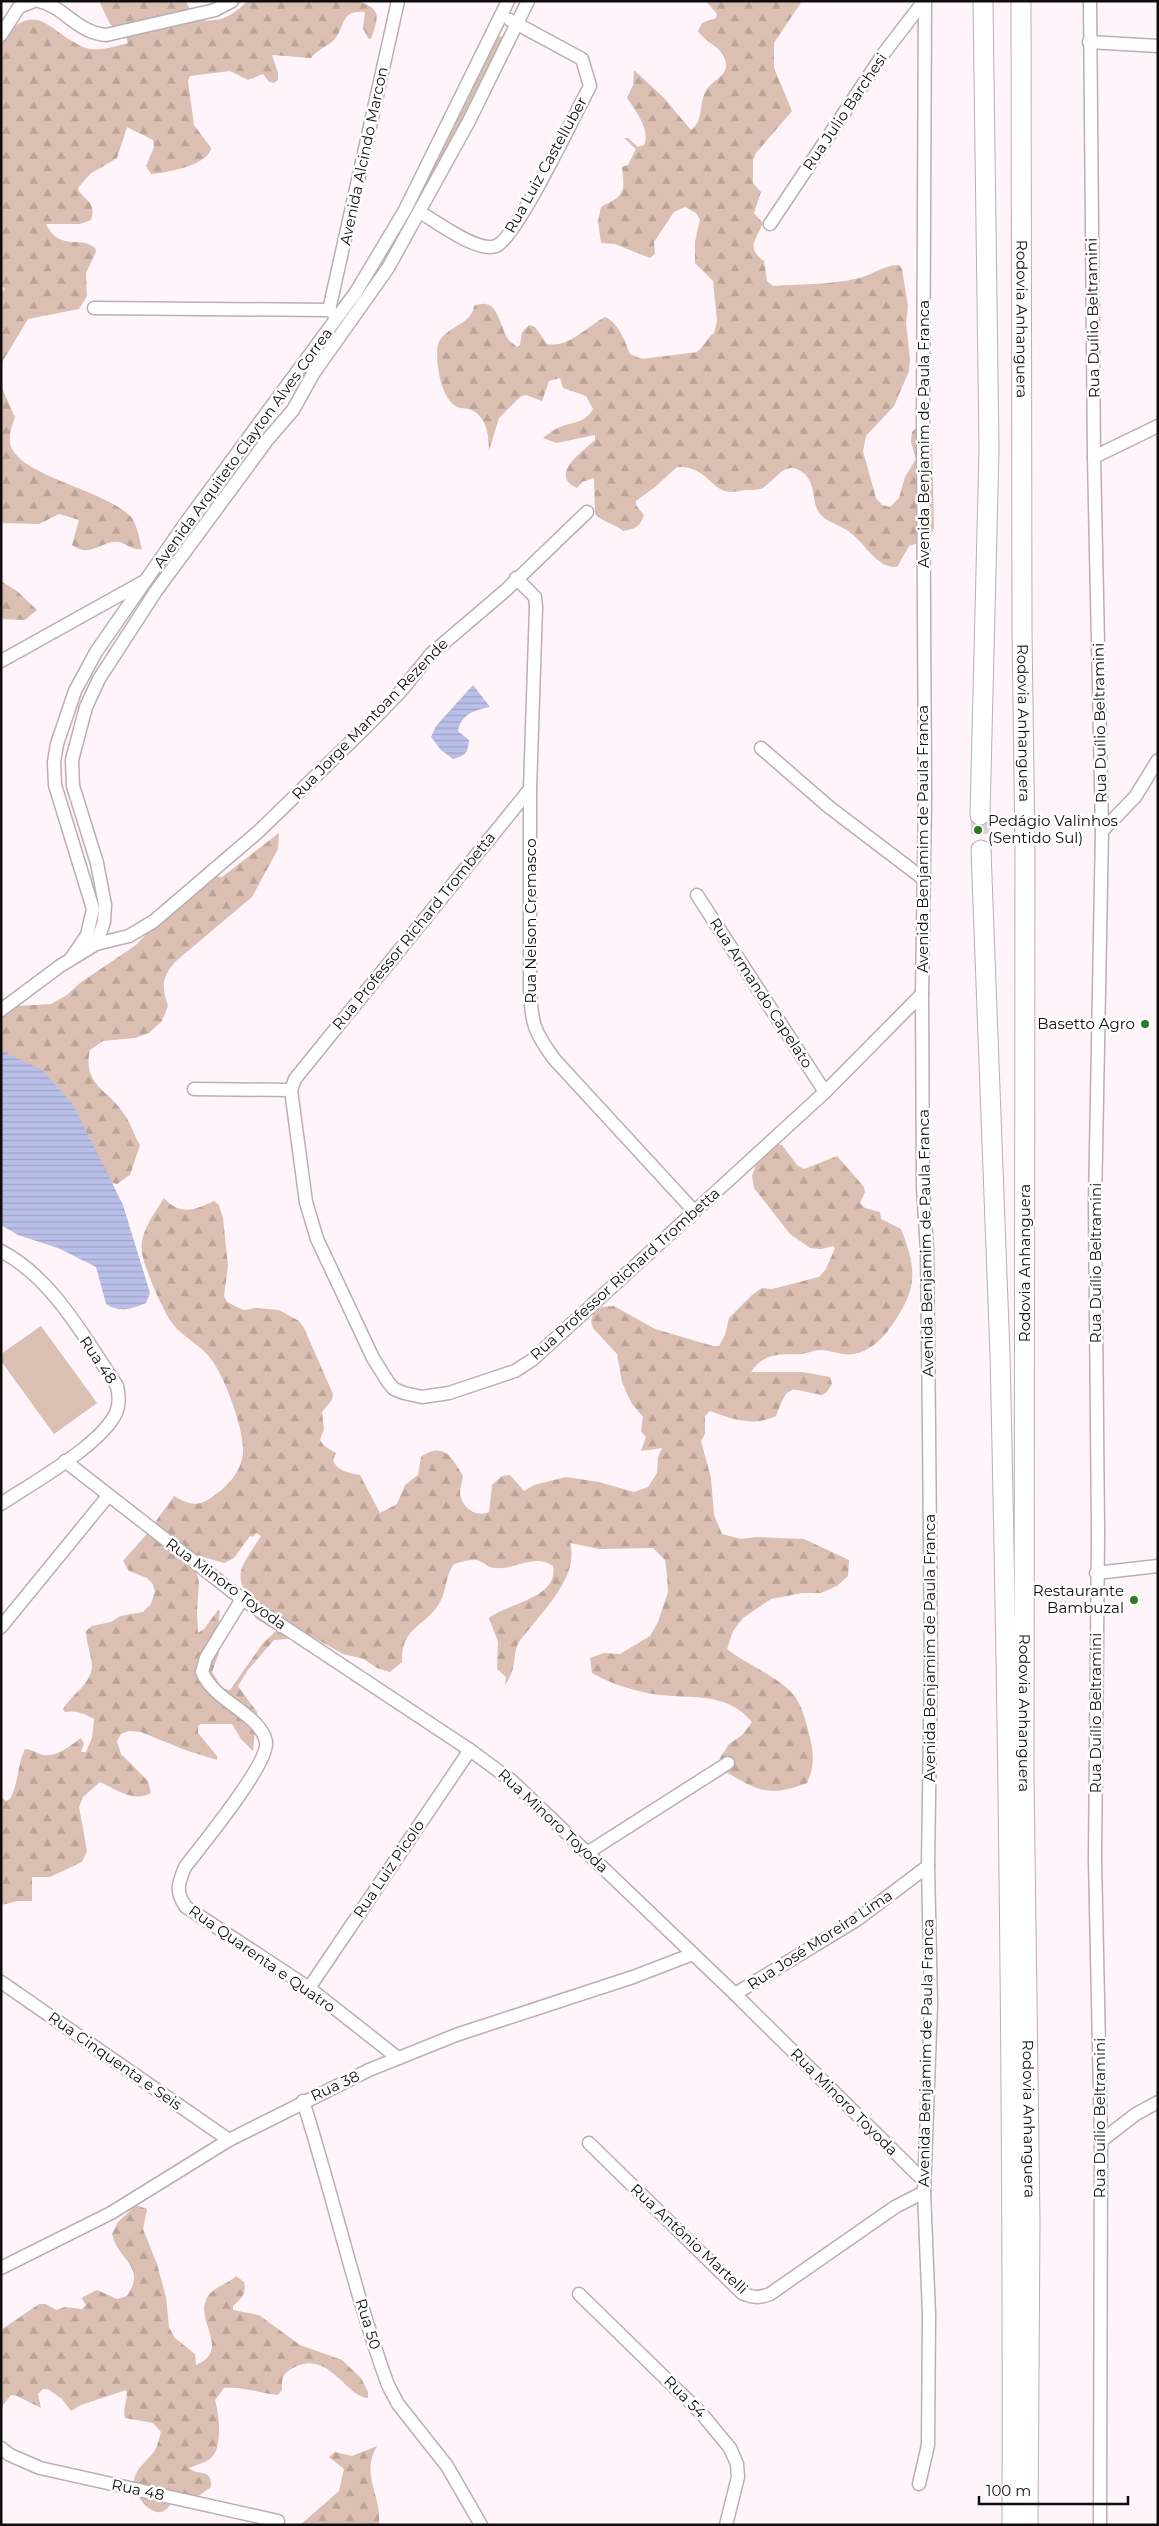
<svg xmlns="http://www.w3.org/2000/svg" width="1159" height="2526" font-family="Montserrat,sans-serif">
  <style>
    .grass { fill: #dbbfb2 }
    .forest { fill: url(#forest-firs); fill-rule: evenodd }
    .water { fill: url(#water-rules) }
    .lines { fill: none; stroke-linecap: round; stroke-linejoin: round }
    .highway-tunnel { stroke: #dad1d7; stroke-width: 19; stroke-dasharray: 19 9; stroke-linecap: butt }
    .minor-casing { stroke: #b9afb5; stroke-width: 15 }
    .highway-casing { stroke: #b9afb5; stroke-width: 21 }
    .minor { stroke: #fff; stroke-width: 12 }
    .highway { stroke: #fff; stroke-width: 19 }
    .poi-dot { fill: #2e7a22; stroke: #fff; stroke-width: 2 }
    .labels { text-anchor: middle; stroke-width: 5; stroke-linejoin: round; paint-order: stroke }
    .street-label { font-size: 15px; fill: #100d0f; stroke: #fff }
    .poi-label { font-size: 15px; fill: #100d0f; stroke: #fff; text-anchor: end }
  </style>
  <defs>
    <pattern id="forest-firs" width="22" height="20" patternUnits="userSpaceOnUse" patternTransform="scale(1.25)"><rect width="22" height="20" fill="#dbbfb2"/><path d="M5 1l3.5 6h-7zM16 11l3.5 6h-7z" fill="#bba398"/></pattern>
    <pattern id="water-rules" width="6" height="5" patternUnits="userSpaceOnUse" patternTransform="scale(1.25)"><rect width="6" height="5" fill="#b9bfe8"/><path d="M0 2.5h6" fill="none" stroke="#9ea3c6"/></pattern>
  </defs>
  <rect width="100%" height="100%" fill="#fef4fa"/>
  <g class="grass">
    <polygon points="498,36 505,37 428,187 424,184"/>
    <polygon points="41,1326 97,1403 54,1434 1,1361 1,1354"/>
  </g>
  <g class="forest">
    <path d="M99 1H186C198 33 229 21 247 1H356C382 8 379 16 371 39L368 38 363 28 365 12C339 9 346 28 333 41 326 47 317 50 311 58L272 55 278 73V80L274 83 269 82 263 74 248 80 230 71 190 76 188 81 194 125 211 148C209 165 166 173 151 174L146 166 154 147 153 140 127 127 117 158 90 174 78 188C80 199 98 200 91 220L80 224H46C59 252 81 235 95 248L96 252 86 273 87 296 79 309 28 319 1 364V293L5 289 1 286V38C39 0 46 30 83 47 95 53 116 46 128 43L126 37 110 24Z"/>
    <path d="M706 1H802L774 43V68L792 111 756 153 753 160V183L761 192 754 213 763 223C756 241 745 247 764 261L767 281 773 286C800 284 828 285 855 279 869 277 885 264 899 265L902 269 908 306 906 323 910 359 909 371 894 406 866 436 863 451 876 498 882 505 890 507 899 498 905 477 916 459 911 442 912 432 919 426 928 428 932 444 934 528 928 540 909 546 897 567C877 568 866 545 852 534 844 526 830 524 822 516 810 505 818 483 802 472 784 459 775 482 761 489 757 490 750 490 745 490 740 491 735 492 730 492 710 490 706 465 677 467L655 487 636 501V505L644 515C640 527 635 529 623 531 614 523 604 523 595 514L594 478 582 482 577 488C548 475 583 451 595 440V435L556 443 543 438C547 435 551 431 556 429 570 421 584 425 593 409L586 396 563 388 560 378 549 381 542 401 526 395 520 397 499 418 489 451C489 436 487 418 472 410 468 408 462 409 457 407 441 398 437 368 437 351 437 327 472 327 474 306 498 295 499 325 508 339 510 342 514 344 517 347L520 345 522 332 529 325 535 327 547 344C569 348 586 327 605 317 618 322 625 341 630 354L642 359 697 352C704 347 706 339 714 333L717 321 713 281 695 263V242L700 219 696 213 685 207 674 212 654 242 655 254 650 258 615 244 601 243 598 221 601 207C625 195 625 193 622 167L628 165 636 149 624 138H628L638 147 644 145C651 130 635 110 627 98L633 85 634 70 664 98 691 130C705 119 698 104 706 91 711 81 728 76 726 63 724 47 705 43 698 31L702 23 716 18 717 14Z"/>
    <path d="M1 386 15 417C12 426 9 433 10 443 16 476 105 489 131 517 138 526 139 539 142 549 133 551 127 544 119 542 101 540 91 559 72 545L79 520 59 514 39 524 1 523Z"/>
    <polygon points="1,581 17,591 37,610 25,620 1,619"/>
    <path d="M279 833 278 849 252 897 176 961C162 977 161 985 168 1006L162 1021 149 1033 135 1038 103 1041 90 1050C82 1085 108 1089 124 1114 131 1123 134 1136 140 1145L130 1175 117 1184 102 1181 1 1064V997L17 1006 51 1004 67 995 80 983 136 945 202 875 222 877Z"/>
    <path d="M777 1144 782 1145 797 1165 804 1169 837 1156 864 1187 865 1192 860 1203 865 1208 880 1212 881 1219 901 1229C918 1272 917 1290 890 1328 881 1340 870 1351 854 1354 842 1356 832 1350 820 1350 814 1350 808 1353 802 1354 781 1355 765 1351 751 1372H802L830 1377 832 1384 827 1392 822 1395C789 1390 790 1380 776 1416 753 1427 732 1419 710 1411L705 1416V1434L701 1441 711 1478 714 1515 722 1534 741 1539 756 1537 804 1539 849 1560 848 1576 837 1586 821 1593H802L771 1599 743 1618 733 1631 727 1649C747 1665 782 1678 796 1698 803 1709 806 1722 809 1734 814 1753 815 1765 807 1783 769 1797 760 1792 726 1772L720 1758 729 1744 742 1735 752 1722C725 1690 691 1700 653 1694 632 1690 611 1684 592 1673L590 1658 604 1653 620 1654 650 1636 658 1622 668 1592 667 1575 665 1560 653 1548 600 1549 570 1543C580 1579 538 1615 519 1642 514 1650 515 1663 512 1672 510 1677 507 1682 505 1686L506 1677 497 1669 498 1642 489 1618C507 1603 559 1599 553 1566 535 1553 516 1570 495 1568 489 1568 483 1562 477 1560 469 1559 461 1562 454 1564 445 1575 447 1590 440 1602 424 1629 401 1626 402 1662L390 1672 377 1668 364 1659 343 1654 302 1631H293L287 1639 274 1640 248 1670 238 1686 257 1712 253 1751 241 1739 232 1724H201L198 1726V1733L217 1756V1760L185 1750 141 1732 129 1731 121 1734 117 1741 121 1754 148 1781 151 1793C133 1803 116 1789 100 1782L83 1797 79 1807 87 1851 82 1862 50 1877H32V1901H18L1 1905V1797L6 1801 10 1799C19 1783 17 1765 25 1749 33 1749 37 1754 44 1755 58 1757 71 1745 81 1738L84 1743 81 1752H86L92 1738 94 1719C84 1713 76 1710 65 1712L63 1709C71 1695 91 1684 92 1667 92 1655 86 1644 86 1631L92 1626 111 1622 120 1616 143 1612 151 1604 155 1591 152 1583 147 1578 129 1571 123 1561 146 1535 174 1496C191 1506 199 1507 215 1495 229 1485 242 1470 243 1452 244 1429 225 1377 211 1359 201 1345 182 1337 172 1323 163 1311 144 1267 142 1253 139 1232 154 1215 164 1198 180 1216 195 1210 214 1201L219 1205 223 1218 228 1266 224 1296 227 1302 243 1310 257 1308 279 1310 299 1321 304 1328 333 1394 332 1400 322 1412 324 1429 320 1440 324 1446 336 1453 333 1460C337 1471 349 1473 360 1475L380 1513 397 1504 405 1485 418 1475 421 1457C444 1441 452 1458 463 1476 462 1482 460 1487 460 1493 461 1507 476 1518 489 1512L492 1485 502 1476 510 1475 524 1491 534 1485 566 1477 599 1482 634 1492 648 1487 657 1473 658 1457 662 1448 641 1451 646 1437 641 1431 643 1417 632 1404 622 1382 617 1354 593 1328 591 1322 593 1314 602 1307 614 1306 655 1329 713 1346H719L725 1335 729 1318 752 1295 762 1288 772 1289 819 1277 826 1269 835 1248 833 1246 821 1249 810 1248 790 1234 754 1188 752 1176 758 1159ZM256 1533 261 1536C238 1572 230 1576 260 1610L255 1618 276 1631 263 1643 230 1690 222 1688 212 1672 219 1653 217 1641 220 1610H218L204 1629 198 1633 197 1610 199 1583 197 1574 185 1556 186 1552 224 1563 234 1558 250 1536 253 1537Z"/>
    <path d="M136 2205 147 2209 143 2229 157 2264 166 2297 169 2327 175 2338 195 2354 196 2365C231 2350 196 2322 206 2300 211 2287 227 2285 236 2276L244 2282C247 2294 241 2299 233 2306V2310L259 2315 300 2345 342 2360 361 2378 368 2392V2398C345 2397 329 2348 293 2368 282 2374 282 2378 282 2390L278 2395C259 2393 242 2386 224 2388L215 2400C219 2414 223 2447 211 2458 205 2463 196 2465 189 2468 199 2477 212 2467 211 2487L200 2495 173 2501C170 2504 168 2508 165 2510 152 2520 134 2494 134 2483 134 2469 148 2461 155 2450 158 2445 159 2438 161 2432L153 2423 125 2418C122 2407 129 2399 126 2390L81 2405 71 2411 62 2399 48 2389H43L38 2394 41 2408 17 2396 11 2395 3 2405 1 2412V2330L39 2304H46L56 2310 65 2307 82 2309 86 2305 82 2299 83 2297 97 2290 117 2299 127 2296C147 2266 119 2262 112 2234L118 2222Z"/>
    <path d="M377 2446C360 2475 382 2495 379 2525H300L339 2491 344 2469 329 2457 335 2452 352 2456Z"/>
  </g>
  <g class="water">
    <path d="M473 685 490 707C475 710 461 714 458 731L469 740C468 753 465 756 453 759L441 750 431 737 436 726Z"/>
    <path d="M1 1051 42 1070 73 1105 123 1205 150 1293 146 1303C131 1309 120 1313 106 1304L96 1267 58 1248 18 1235 1 1225Z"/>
  </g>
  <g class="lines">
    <polyline class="highway-tunnel" points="980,815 981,850"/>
    <defs>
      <g id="minor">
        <path d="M39 1C66 8 76 32 106 35L215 10 232 1"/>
        <polyline points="1090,1 1094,457 1102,831 1095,1204 1098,1534 1095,1860 1101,2141 1100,2525"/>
        <polyline points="1,35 19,7 34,1"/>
        <polyline points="1089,42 1158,46"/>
        <path d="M420 212C436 222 478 253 496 246 516 239 576 112 590 86L582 59 510 20"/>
        <polyline points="770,224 884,53 924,1"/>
        <polyline points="94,308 329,310 335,315"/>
        <polyline points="329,310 398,1"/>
        <polyline points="1094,457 1158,426"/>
        <path d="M516 578 535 597 536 607 530 789V987C531 1023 534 1032 555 1060L694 1211"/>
        <polyline points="1,661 143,582"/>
        <polyline points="761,748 829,807 925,880"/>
        <polyline points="530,789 295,1079 291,1090 306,1202 317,1239 373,1358 388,1382 394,1389 404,1393 422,1397 449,1393 515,1371 532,1360 825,1092 922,994"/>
        <polyline points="1102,831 1135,797 1158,760"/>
        <polyline points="697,895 825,1092"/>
        <polyline points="96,944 104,922 105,905 97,863 73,786 72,760 86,707 99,679 156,591 268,439 293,410 313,374 388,268 469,121 528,1"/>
        <polyline points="70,960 87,935 93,909 55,785 54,762 57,744 75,691 96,652 187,521 356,292 405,210 508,1"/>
        <polyline points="1,1010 60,966 96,944 129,936 154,921 259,831 366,727 401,691 431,654 506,590 587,512"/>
        <polyline points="194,1089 291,1090"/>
        <path d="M1 1251C54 1279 85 1339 117 1386 119 1395 120 1404 116 1413 100 1446 32 1483 1 1504"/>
        <polyline points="65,1461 242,1599 470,1750 512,1781 735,1994 924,2181"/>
        <polyline points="1096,1573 1158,1566"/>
        <path d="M242 1599 206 1658 202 1672C212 1695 237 1705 254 1722 259 1727 265 1735 266 1742 269 1764 201 1846 185 1867 178 1884 175 1892 186 1907L309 1988 398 2058"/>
        <polyline points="1,1627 108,1496"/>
        <polyline points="587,1853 728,1763"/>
        <polyline points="1,1982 229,2140"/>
        <polyline points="309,1988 470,1750"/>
        <polyline points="735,1994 858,1919 928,1866"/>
        <path d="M303 2101C333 2195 354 2292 388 2385L398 2404 447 2466 481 2525"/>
        <polyline points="1101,2141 1136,2114 1158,2102"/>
        <path d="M589 2143 742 2293C753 2298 759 2298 770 2294L895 2207 924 2192"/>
        <polyline points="1,2268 111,2213 229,2140 369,2070 456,2035 633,1977 693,1954"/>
        <polyline points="579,2294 701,2413 730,2448 737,2464 738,2477 726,2525"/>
        <polyline points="1,2448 10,2455 40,2468 278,2521"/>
        <polyline points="919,2484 928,2445 929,2314 924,2192 931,2004 928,1866 931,1661 929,1428 927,1250 923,1188 922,994 925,796 923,430 925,1"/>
      </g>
      <g id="highway">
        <path id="s1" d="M1021 1 1022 631 1025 849 1024 1778 1030 2222 1028 2525"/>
        <polyline points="980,815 989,449 983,1"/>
        <path d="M981 850C987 1019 995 1187 1000 1355 1009 1745 1013 2135 1012 2525"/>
      </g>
    </defs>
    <use href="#minor" class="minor-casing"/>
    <use href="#highway" class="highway-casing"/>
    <use href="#minor" class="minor"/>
    <use href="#highway" class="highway"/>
  </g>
  <g class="poi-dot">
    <circle cx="978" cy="830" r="5"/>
    <circle cx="1145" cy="1024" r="5"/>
    <circle cx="1134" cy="1600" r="5"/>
  </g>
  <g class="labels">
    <g class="street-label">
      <text transform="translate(845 112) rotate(-56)" y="5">Rua Julio Barchesi</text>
      <text transform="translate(364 156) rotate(-78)" y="5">Avenida Alcindo Marcon</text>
      <text transform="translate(546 165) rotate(-61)" y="5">Rua Luiz Castelluber</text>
      <text dy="5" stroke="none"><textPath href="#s1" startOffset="318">Rodovia Anhanguera</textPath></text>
      <text transform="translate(1093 318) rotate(-91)" y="5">Rua Duílio Beltramini</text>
      <text transform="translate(924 434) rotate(-90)" y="5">Avenida Benjamim de Paula Franca</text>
      <text transform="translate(243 448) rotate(-54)" y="5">Avenida Arquiteto Clayton Alves Correa</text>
      <text transform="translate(370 719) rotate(-46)" y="5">Rua Jorge Mantoan Rezende</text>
      <text dy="5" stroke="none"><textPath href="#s1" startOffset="722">Rodovia Anhanguera</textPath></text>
      <text transform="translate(1100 723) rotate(-91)" y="5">Rua Duílio Beltramini</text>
      <text transform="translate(923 839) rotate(-90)" y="5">Avenida Benjamim de Paula Franca</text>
      <text transform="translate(531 921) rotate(-90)" y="5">Rua Nelson Cremasco</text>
      <text transform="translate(414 931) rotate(-51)" y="5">Rua Professor Richard Trombetta</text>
      <text transform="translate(761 993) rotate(57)" y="5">Rua Armando Capelato</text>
      <text transform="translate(926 1243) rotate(-91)" y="5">Avenida Benjamim de Paula Franca</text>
      <text transform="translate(1025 1263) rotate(-90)" y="5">Rodovia Anhanguera</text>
      <text transform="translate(1096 1263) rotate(-90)" y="5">Rua Duílio Beltramini</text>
      <text transform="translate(625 1274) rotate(-42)" y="5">Rua Professor Richard Trombetta</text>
      <text transform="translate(98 1360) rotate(56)" y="5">Rua 48</text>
      <text transform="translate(226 1584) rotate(36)" y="5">Rua Minoro Toyoda</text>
      <text transform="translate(930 1648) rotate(-90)" y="5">Avenida Benjamim de Paula Franca</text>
      <text dy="5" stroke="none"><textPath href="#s1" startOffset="1712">Rodovia Anhanguera</textPath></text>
      <text transform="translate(1096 1713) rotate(-90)" y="5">Rua Duílio Beltramini</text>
      <text transform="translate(553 1821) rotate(43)" y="5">Rua Minoro Toyoda</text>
      <text transform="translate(389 1869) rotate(-56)" y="5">Rua Luiz Picolo</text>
      <text transform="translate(820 1940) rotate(-33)" y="5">Rua José Moreira Lima</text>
      <text transform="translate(262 1959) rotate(35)" y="5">Rua Quarenta e Quatro</text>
      <text transform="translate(926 2053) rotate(-89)" y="5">Avenida Benjamim de Paula Franca</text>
      <text transform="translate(115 2061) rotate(35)" y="5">Rua Cinquenta e Seis</text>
      <text transform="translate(335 2086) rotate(-25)" y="5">Rua 38</text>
      <text transform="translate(844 2102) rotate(45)" y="5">Rua Minoro Toyoda</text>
      <text dy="5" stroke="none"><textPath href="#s1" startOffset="2118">Rodovia Anhanguera</textPath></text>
      <text transform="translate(1100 2118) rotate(-90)" y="5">Rua Duílio Beltramini</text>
      <text transform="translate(689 2239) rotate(43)" y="5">Rua Antônio Martelli</text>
      <text transform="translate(368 2324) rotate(73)" y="5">Rua 50</text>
      <text transform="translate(685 2397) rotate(45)" y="5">Rua 54</text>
      <text transform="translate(138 2490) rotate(12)" y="5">Rua 48</text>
    </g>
    <g class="poi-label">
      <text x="988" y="826" text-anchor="start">Pedágio Valinhos<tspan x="988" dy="17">(Sentido Sul)</tspan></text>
      <text x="1135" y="1029">Basetto Agro</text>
      <text x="1124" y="1596">Restaurante<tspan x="1124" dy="17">Bambuzal</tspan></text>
    </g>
  </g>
  <rect width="1159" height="2526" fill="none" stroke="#100d0f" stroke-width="5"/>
  <path d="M979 2496v8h149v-8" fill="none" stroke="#100d0f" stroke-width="2.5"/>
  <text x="986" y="2496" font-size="15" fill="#100d0f" stroke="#ffffff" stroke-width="4" paint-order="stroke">100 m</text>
</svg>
